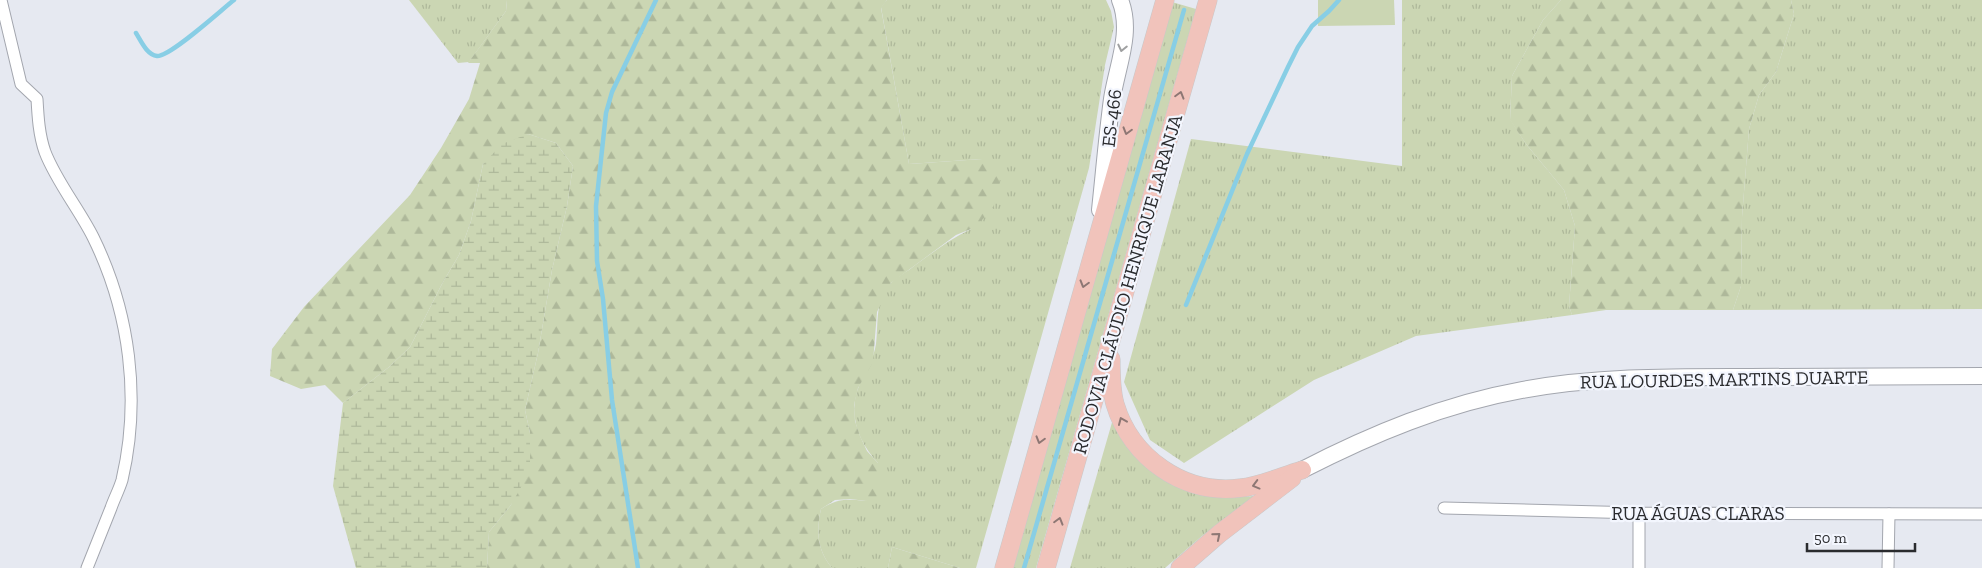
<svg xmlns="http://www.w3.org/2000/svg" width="1982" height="568" font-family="'Zilla Slab',serif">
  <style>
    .grass { fill: url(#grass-tufts) }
    .forest { fill: url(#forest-firs) }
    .wetland { fill: url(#wetland-marsh) }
    .park { fill: #cbd6b3 }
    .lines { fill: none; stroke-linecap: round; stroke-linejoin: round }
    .stream { stroke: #88cee5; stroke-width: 4.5 }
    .street-casing { stroke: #a3a6ae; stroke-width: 13 }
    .secondary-casing { stroke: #a3a6ae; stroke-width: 18 }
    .primary-casing { stroke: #c8c8c9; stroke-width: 19 }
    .street { stroke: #fff; stroke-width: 11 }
    .secondary { stroke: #fff; stroke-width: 16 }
    .primary { stroke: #f1c3bb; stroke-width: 18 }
    .oneway { stroke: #9fa0a1 }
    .oneway2 { stroke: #8e7774 }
    .labels { text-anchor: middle; stroke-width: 4.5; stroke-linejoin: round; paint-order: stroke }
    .street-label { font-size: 19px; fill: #2a2b2e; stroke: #f3f6fe }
  </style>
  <defs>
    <pattern id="grass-tufts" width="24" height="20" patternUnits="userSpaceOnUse" patternTransform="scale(1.25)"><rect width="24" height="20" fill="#cbd6b3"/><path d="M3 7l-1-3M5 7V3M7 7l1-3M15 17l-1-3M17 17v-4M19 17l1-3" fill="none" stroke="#aeb89a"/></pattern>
    <pattern id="forest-firs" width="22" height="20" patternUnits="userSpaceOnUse" patternTransform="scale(1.25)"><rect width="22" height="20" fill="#cbd6b3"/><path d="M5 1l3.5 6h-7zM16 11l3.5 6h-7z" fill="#aeb89a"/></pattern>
    <pattern id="wetland-marsh" width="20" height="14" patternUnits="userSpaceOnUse" patternTransform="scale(1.25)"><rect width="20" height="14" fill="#cbd6b3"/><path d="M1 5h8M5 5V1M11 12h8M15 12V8" fill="none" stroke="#aeb89a"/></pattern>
  </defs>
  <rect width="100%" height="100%" fill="#e6e9f1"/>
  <g class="grass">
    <polygon points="409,0 507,0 506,11 469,62 458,63"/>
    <path d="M887 0H1106L1111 11 1114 27 1105 65 1089 168 976 568H960L892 547 888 568H832C817 550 816 531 821 509 838 498 846 499 866 501L878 463C859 443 847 414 859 386 865 373 874 358 876 344 879 322 874 300 892 282 898 276 907 272 914 266 932 253 950 239 971 229L982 159 909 164 881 7Z"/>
    <polygon points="1402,0 1561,0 1543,20 1512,76 1510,119 1526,144 1564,190 1575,226 1569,306 1572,315 1416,336 1314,380 1184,463 1150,440 1124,382 1191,139 1402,166"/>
    <polygon points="1791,0 1982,0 1982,309 1733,310 1741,286 1742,217 1749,129 1759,95 1776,72 1794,14"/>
    <polygon points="1172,2 1196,9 1036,568 1011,568"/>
    <polygon points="1113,419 1177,487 1192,493 1224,498 1256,496 1202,536 1165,568 1070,568"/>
  </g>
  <g class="forest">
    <path d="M507 0H887L881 8 909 164 982 159 991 164 1000 177 998 193 993 207 983 219 971 229 956 235 891 283 877 312 873 362 858 388 854 405 855 421 860 436 867 451 878 463 882 480 881 495 866 501 850 499 835 500 821 509C816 531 817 550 832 568H487L489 532 511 505 530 433 525 410 538 353 552 270 567 206 573 166 556 143 528 134 483 164 471 221 459 255 443 282 410 347 389 367 343 403 325 385 301 389 270 376 272 349 304 307 410 195 441 148 469 99 480 63H468L506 11Z"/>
    <polygon points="1561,0 1791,0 1794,14 1776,72 1759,95 1749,129 1742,217 1741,286 1733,310 1606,310 1572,315 1569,306 1575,226 1564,190 1526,144 1510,120 1512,76 1543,20"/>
    <polygon points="892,547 960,568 888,568"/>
  </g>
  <polygon class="wetland" points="528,134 556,143 573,166 567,206 552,270 538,353 525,410 530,433 530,471 511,505 489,532 487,568 356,568 333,486 343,403 389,367 410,347 443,282 459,255 471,221 483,164 502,144"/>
  <polygon class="park" points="1318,0 1394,0 1395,25 1318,26"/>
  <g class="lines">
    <g class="stream">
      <path d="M136 33C141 41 147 55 157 56 170 57 221 10 234 0"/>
      <polyline points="1186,305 1247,154 1288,67 1298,47 1312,26 1329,11 1339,0"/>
      <polyline points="638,568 612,400 603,299 597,261 596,206 606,113 612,92 656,0"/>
      <polyline points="1024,568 1184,10"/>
    </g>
    <defs>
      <g id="street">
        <path d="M1 0 21 84 37 99C38 117 39 135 45 152 56 181 79 209 93 237 130 312 141 399 122 480 119 490 114 499 111 508 103 528 95 548 87 568"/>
        <polyline points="1444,508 1639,513 1982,514"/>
        <polyline points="1639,513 1639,568"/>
        <polyline points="1888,568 1889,514"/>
      </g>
      <g id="secondary">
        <path d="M1100 210C1104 173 1107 136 1112 99 1117 66 1133 32 1120 0"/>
        <path d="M1302 470C1372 434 1444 404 1522 390 1598 376 1674 377 1751 377 1828 376 1905 376 1982 376"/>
      </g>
      <g id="primary">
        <path d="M1111 359C1111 374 1111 390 1115 404 1131 458 1184 495 1240 488 1261 486 1282 476 1302 470"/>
        <polyline points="1004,568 1165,0"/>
        <polyline points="1046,568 1208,0"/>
        <polyline points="1180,568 1219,534 1292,478"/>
      </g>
    </defs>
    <use href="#street" class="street-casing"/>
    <use href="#secondary" class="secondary-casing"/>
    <use href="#primary" class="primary-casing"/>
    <use href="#street" class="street"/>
    <use href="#secondary" class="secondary"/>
    <use href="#primary" class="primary"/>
  </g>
  <defs><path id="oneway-chevron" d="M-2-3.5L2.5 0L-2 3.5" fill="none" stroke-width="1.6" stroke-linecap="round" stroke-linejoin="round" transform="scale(1.25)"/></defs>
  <use class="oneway" href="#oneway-chevron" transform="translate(1122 48) rotate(103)"/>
  <g class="oneway2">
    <use href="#oneway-chevron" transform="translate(1180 95) rotate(-74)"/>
    <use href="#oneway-chevron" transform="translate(1127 131) rotate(106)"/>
    <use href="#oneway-chevron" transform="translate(1084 284) rotate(106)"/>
    <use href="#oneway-chevron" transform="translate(1122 421) rotate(-113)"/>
    <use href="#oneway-chevron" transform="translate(1040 440) rotate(106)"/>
    <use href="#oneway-chevron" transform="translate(1256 485) rotate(165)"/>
    <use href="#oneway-chevron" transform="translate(1059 521) rotate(-74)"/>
    <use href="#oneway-chevron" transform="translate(1217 536) rotate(-40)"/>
  </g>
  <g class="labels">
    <g class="street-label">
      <text transform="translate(1111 118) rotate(-83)" y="7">ES-466</text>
      <text transform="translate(1127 284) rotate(-74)" y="7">RODOVIA CLÁUDIO HENRIQUE LARANJA</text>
      <text transform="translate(1724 379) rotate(-1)" y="7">RUA LOURDES MARTINS DUARTE</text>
      <text x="1698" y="520">RUA ÁGUAS CLARAS</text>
    </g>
  </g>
  <path d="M1807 543v8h108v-8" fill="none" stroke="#2a2b2e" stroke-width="2.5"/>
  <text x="1814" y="543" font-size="15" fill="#2a2b2e" stroke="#f3f6fe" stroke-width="4" paint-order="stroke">50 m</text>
</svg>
